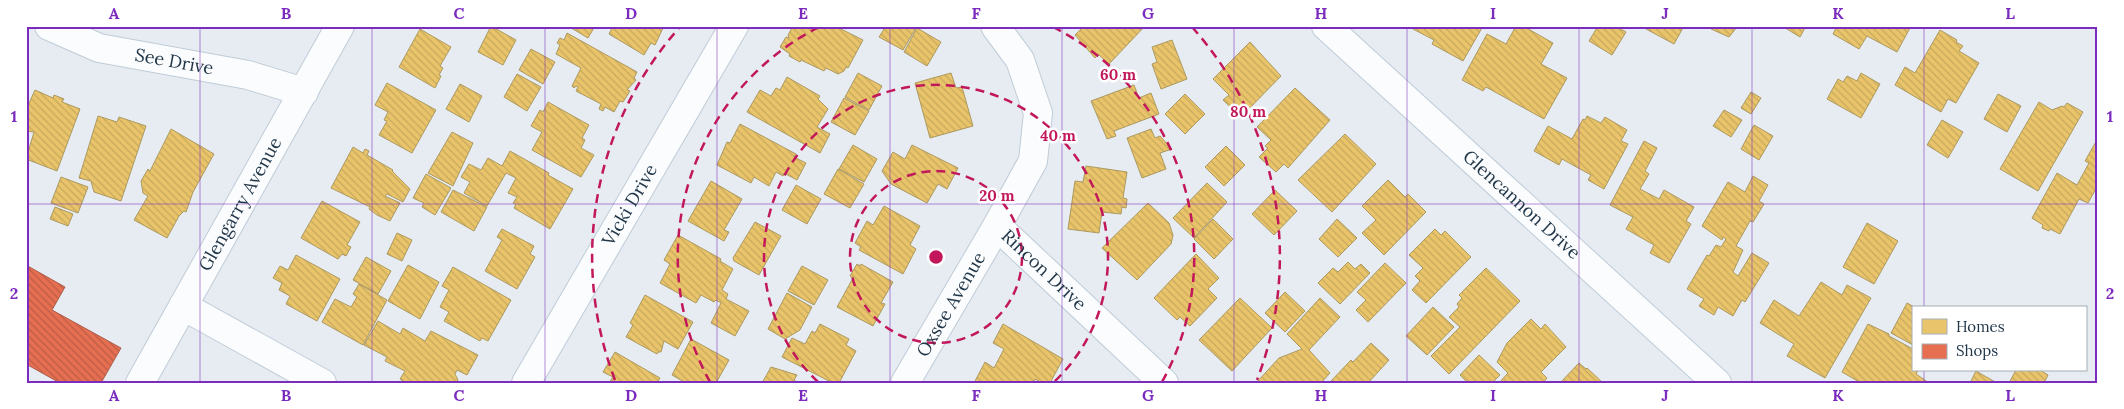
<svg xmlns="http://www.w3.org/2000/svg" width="2124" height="409" font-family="Lora,serif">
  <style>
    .homes { fill: url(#homes-back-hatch); stroke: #ac9960 }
    .shops { fill: url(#shops-back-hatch); stroke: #ab5e4e }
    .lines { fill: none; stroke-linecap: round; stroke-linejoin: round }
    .minor-casing { stroke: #bfccd8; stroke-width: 30 }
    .minor { stroke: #fbfcfd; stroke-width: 28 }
    .grid { fill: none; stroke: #7b2cbf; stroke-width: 1; stroke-opacity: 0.55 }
    .ring { fill: none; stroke: #c2185b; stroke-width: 2.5; stroke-dasharray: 9 6 }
    .labels { text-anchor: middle; stroke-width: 5; stroke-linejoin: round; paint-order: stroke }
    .street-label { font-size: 18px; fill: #1f3548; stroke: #fff }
    .centre { fill: #c2185b; stroke: #fff; stroke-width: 2.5 }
    .ring-label { font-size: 15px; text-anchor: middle; font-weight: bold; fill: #c2185b; stroke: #fff; stroke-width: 5; stroke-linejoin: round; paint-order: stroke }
    .neatline { fill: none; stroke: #7b2cbf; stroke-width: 2 }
    .grid-label { font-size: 16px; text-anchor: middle; font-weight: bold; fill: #7b2cbf }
  </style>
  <defs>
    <pattern id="homes-back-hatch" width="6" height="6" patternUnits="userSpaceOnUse" patternTransform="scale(1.25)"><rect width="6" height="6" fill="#e9c46a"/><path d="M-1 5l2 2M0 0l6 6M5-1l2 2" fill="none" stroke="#c7a95d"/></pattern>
    <pattern id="shops-back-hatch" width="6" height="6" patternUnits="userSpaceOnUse" patternTransform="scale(1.25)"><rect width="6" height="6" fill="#e76f51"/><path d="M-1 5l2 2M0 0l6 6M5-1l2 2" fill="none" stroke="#bb5c45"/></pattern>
  </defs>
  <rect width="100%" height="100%" fill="#e6ecf1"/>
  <g class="homes">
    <polygon points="491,26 516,40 503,65 478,52"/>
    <polygon points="568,26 595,26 588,38"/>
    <polygon points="613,26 664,26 655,45 651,43 644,55 609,34"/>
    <polygon points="793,26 835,26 863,40 848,68 846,67 844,71 838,74 826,68 824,71 801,60 800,62 789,56 790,54 780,47 786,37 789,38 788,35"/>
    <polygon points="886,26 917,26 903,50 879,37"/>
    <polygon points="1084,26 1145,26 1109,64 1098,54 1095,58 1075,35"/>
    <polygon points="1415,26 1483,26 1463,61 1432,44 1434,40 1413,29"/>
    <polygon points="1516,26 1523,26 1553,43 1541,64 1567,78 1544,119 1486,87 1483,91 1462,80 1487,34 1506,44"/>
    <polygon points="1598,26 1616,26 1626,32 1612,55 1589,41"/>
    <polygon points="1648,26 1684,26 1674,44 1646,29"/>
    <polygon points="1711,26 1736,26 1737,27 1729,37 1711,29"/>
    <polygon points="1782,26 1806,26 1800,37"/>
    <polygon points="1837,26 1911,26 1897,52 1867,36 1859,49 1833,34"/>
    <polygon points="917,28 941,42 927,66 904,52"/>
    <polygon points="420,29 451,47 440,66 443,68 439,75 441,76 435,88 399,67"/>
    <polygon points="1940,30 1957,40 1956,42 1963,46 1959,51 1979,63 1956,103 1948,99 1941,112 1895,85 1905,67 1915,73"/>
    <polygon points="567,33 637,72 634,78 636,80 627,90 630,91 623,102 620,101 614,112 605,107 603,111 599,109 601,104 576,91 578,87 576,86 574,88 572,86 581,68 556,54 560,45 557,43 560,38 564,40"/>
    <polygon points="1172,40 1187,79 1161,89 1152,64 1157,62 1152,47"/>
    <polygon points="1250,42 1281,76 1241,117 1223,100 1229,95 1213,79"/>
    <polygon points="531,49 555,62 543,84 519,70"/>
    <polygon points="858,73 882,86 869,110 845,97"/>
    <polygon points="951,73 956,88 962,87 973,126 930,138 915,83"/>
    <polygon points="1861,73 1880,84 1861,118 1827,99 1838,79 1843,82 1847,76 1857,81"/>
    <polygon points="517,74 541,87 527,111 504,97"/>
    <polygon points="787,77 820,96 818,99 828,109 817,127 830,134 820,153 747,112 760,90 771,96 776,88 780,90"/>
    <polygon points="387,83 436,110 412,153 379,135 387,121 384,120 388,112 375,105"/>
    <polygon points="460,84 482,96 469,122 446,109"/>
    <polygon points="1134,85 1139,98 1151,93 1159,114 1114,131 1116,136 1107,139 1091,101"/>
    <polygon points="1295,88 1330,120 1288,168 1284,164 1276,172 1259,157 1268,148 1265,146 1271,140 1257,127"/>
    <polygon points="35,90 53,98 54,95 64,99 62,102 80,109 57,171 26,159 34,132 26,131 26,110"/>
    <polygon points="1751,92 1761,98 1751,114 1741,108"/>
    <polygon points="1185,94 1205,114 1185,134 1165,114"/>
    <polygon points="1998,94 2021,106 2007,132 1984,119"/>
    <polygon points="844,98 869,111 855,135 831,122"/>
    <polygon points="548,102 589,125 582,138 585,140 581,148 594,155 581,177 532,150 542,132 531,126 540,110 543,112"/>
    <polygon points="2039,102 2052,110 2062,106 2064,107 2067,103 2083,112 2038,191 2000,169"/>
    <polygon points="1724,110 1742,120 1731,137 1713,126"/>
    <polygon points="98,116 117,122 119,117 146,126 121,201 94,192 91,181 79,178"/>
    <polygon points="1587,116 1601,123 1605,117 1627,130 1621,141 1628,144 1604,189 1588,180 1591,175 1562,159 1559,165 1534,151 1548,126 1572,139 1583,119 1585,120"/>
    <polygon points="1942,120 1963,132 1948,158 1927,145"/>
    <polygon points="740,124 796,154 794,157 806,163 797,180 784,173 783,176 776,172 769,186 754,177 751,183 717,165 727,142 730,143"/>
    <polygon points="1754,125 1773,136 1759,160 1741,149"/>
    <polygon points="171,129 214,154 193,192 186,212 184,211 179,216 167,238 134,220 148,196 143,193 141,181 148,169 150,171"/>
    <polygon points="1151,129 1155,138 1160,136 1172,149 1160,153 1166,169 1142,178 1127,138"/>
    <polygon points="452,132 473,143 453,186 428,173"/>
    <polygon points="1345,134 1376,164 1332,212 1298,180"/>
    <polygon points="2098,138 2098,185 2088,203 2079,199 2060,234 2050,229 2049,231 2042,228 2043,225 2032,218 2057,173 2077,185 2089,163 2085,161"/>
    <polygon points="1644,141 1657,148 1645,171 1649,174 1640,189 1659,199 1664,190 1694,207 1686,221 1691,224 1669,263 1650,253 1654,245 1626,229 1633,217 1610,205"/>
    <polygon points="853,145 877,159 864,182 839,169"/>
    <polygon points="912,145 958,168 947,189 938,184 927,203 891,184 882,171 893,152 905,159"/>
    <polygon points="1226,146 1245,165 1224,186 1205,167"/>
    <polygon points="353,147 363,153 365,149 369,151 367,155 393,170 392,171 410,189 403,202 387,194 385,196 400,203 390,221 377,215 369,209 370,207 331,188"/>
    <polygon points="510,151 549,173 548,175 573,189 550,229 514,208 516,204 513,203 517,197 508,193 516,178 506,173 487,206 464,193 470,182 461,177 469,164 481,170 488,158 502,166"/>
    <polygon points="1086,166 1127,172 1123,198 1127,199 1126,208 1122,207 1121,214 1102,212 1099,233 1068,229 1075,181 1083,182"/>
    <polygon points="838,169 864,184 850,208 824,194"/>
    <polygon points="426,174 451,188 435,215 422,207 424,203 413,198"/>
    <polygon points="1753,176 1768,185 1759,201 1764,204 1753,222 1750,221 1736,246 1743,250 1733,272 1738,276 1752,253 1769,263 1745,302 1742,300 1733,316 1718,307 1714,315 1699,306 1704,299 1687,289 1707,255 1709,256 1716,245 1721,247 1726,239 1723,237 1722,240 1702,226 1728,182 1745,192"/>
    <polygon points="61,177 88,187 78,213 51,203"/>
    <polygon points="1388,180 1405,197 1408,194 1426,212 1384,255 1362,233 1376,220 1362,206"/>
    <polygon points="711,181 742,199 724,230 729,232 724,241 688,221"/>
    <polygon points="1207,183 1227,202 1194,238 1173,218"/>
    <polygon points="796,185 821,199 807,224 782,210"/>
    <polygon points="453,190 487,207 474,231 441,212"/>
    <polygon points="1275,190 1297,211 1274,235 1252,214"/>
    <polygon points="322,201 360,222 347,245 351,247 346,256 342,254 338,259 301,238"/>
    <polygon points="1148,203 1169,223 1173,235 1171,244 1137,280 1102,248"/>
    <polygon points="884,206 920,226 910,245 916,249 903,274 859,250 861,247 855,243 867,221 873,225"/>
    <polygon points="55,207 73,214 68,226 50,219"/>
    <polygon points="1213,219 1233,239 1214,259 1194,239"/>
    <polygon points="1337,219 1357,238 1338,257 1319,239"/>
    <polygon points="755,222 781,236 759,275 734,261 733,258"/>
    <polygon points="1867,223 1898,241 1874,284 1843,267"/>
    <polygon points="502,229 534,246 530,254 535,257 517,289 485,271 502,240 497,237"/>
    <polygon points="1435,229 1441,235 1445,231 1471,257 1426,303 1412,290 1420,281 1415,276 1423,268 1409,255"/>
    <polygon points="397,233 412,240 402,261 387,254"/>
    <polygon points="678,235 721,259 720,261 733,269 722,290 728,294 726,299 749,311 735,336 711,323 721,303 716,300 714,302 701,295 696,303 660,283 670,264 664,260"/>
    <polygon points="1196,254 1219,278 1208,289 1217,298 1190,326 1180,317 1177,320 1154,298"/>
    <polygon points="296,255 340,279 317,321 286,304 290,296 279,290 282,283 273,278 280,266 288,270"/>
    <polygon points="366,257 391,271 378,294 353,280"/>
    <polygon points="1348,262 1355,269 1361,264 1370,273 1340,304 1318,283 1333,268 1338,272"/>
    <polygon points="1385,263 1406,283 1368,322 1356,310 1366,300 1357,292"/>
    <polygon points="857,264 860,266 861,264 893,282 881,303 885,304 873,326 837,307 853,278 850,276"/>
    <polygon points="408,265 439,282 420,319 388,301"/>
    <polygon points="802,266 828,280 814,305 788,291"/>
    <polygon points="453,267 511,300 488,341 482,338 480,341 444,321 449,312 440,307 449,290 442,286"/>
    <polygon points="1486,268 1520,301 1449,374 1431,356 1460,327 1449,317 1459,307 1457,304 1462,298 1459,295"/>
    <polygon points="1821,282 1842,295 1847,285 1871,298 1825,378 1787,356 1794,344 1760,323 1774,300 1799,316"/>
    <polygon points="359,284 387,300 363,345 322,322 335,299 351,307 357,297 353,294"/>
    <polygon points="1285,292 1305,311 1285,332 1265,313"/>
    <polygon points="787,293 812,307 800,330 785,339 768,329"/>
    <polygon points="645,295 693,322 678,349 664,341 661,352 658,352 657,354 626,337 633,325 630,323"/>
    <polygon points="1240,298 1272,328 1232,371 1199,340"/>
    <polygon points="1320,298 1340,317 1309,350 1330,373 1321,383 1256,383 1279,358 1302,349 1287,334"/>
    <polygon points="1907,303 1916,308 1913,308 1913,345 1891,333"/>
    <polygon points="1433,307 1454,327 1427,355 1406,336"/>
    <polygon points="1531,319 1541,329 1545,324 1566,347 1541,372 1547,378 1543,383 1499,383 1508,373 1497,362 1507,343"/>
    <polygon points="378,321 400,334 403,328 425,341 431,331 478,355 467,375 457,370 455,374 458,380 456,383 406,383 400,379 405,371 385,361 387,357 364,345"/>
    <polygon points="820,324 849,339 846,345 856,351 839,383 829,381 782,357 792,338 805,344 812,331 815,333"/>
    <polygon points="1003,324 1063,359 1050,383 1042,383 1035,379 1033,383 974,383 985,362 994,368 1004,349 993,343"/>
    <polygon points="1868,324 1889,334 1889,336 1913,349 1913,370 1918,370 1916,374 1929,383 1861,383 1842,372"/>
    <polygon points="691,339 729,360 716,383 686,383 672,375"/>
    <polygon points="1371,343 1389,360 1368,383 1333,383 1331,381 1351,360 1353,362"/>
    <polygon points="615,352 660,378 657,383 609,383 613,377 603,372"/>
    <polygon points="1479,355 1500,375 1492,383 1468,383 1460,375"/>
    <polygon points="1579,363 1586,369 1587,368 1603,383 1560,383"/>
    <polygon points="771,367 797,375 794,380 798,383 762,383"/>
    <polygon points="2016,370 2040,370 2048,375 2044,383 2009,383"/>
    <polygon points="1976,371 1997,383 1970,383"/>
  </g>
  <polygon class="shops" points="26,265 65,287 52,310 121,348 101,383 60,383 26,364"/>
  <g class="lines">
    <defs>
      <g id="minor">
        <path id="s1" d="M49 26 99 48 248 75 304 92"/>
        <path id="s2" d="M995 26 1020 60 1038 113 1033 161 997 226 1164 383"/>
        <path id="s3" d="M1326 26 1717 383"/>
        <polyline points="183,306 322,383"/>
        <path id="s4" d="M140 383 340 26"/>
        <path id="s5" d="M526 383 734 26"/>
        <path id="s6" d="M905 383 997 226"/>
      </g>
    </defs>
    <use href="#minor" class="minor-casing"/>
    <use href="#minor" class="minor"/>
  </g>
  <path class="grid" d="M200 26V383M372 26V383M545 26V383M717 26V383M890 26V383M1062 26V383M1234 26V383M1407 26V383M1579 26V383M1752 26V383M1924 26V308M26 204H2098M1924 370V383"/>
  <g class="ring">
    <circle cx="936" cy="257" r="86"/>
    <path d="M818 382A172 172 0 1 1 1054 382"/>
    <path d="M710 382A258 258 0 0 1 819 27M1053 27A258 258 0 0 1 1162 382"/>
    <path d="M615 380A344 344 0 0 1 680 27M1192 27A344 344 0 0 1 1257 380"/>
  </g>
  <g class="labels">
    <g class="street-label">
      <text dy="6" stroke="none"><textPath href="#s1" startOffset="131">See Drive</textPath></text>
      <text dy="6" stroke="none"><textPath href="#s4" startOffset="205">Glengarry Avenue</textPath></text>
      <text dy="6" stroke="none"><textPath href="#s5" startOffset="206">Vicki Drive</textPath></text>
      <text dy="6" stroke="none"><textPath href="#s3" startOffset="265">Glencannon Drive</textPath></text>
      <text dy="6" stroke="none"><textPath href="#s2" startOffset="285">Rincon Drive</textPath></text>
      <text dy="6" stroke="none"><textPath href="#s6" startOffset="91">Oxsee Avenue</textPath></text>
    </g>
  </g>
  <circle cx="936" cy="257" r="8" class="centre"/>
  <g class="ring-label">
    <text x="1118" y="80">60 m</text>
    <text x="1248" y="117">80 m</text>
    <text x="1058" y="141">40 m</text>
    <text x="997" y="201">20 m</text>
  </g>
  <rect width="2124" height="409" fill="none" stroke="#ffffff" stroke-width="55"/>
  <rect x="1912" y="306" width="175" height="65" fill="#ffffff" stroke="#a5aeb6"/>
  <rect x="1922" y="319" width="25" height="15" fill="#e9c46a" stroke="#a5aeb6"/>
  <text x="1956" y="332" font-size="15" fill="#1f3548">Homes</text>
  <rect x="1922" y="344" width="25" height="15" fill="#e76f51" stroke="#a5aeb6"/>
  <text x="1956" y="356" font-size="15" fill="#1f3548">Shops</text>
  <rect x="28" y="28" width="2068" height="354" class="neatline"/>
  <g class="grid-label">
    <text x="114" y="19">A</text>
    <text x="286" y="19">B</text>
    <text x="459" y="19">C</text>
    <text x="631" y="19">D</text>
    <text x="803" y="19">E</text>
    <text x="976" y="19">F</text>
    <text x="1148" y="19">G</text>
    <text x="1321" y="19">H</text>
    <text x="1493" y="19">I</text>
    <text x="1665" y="19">J</text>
    <text x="1838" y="19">K</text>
    <text x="2010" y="19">L</text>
    <text x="14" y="122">1</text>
    <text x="2110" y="122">1</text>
    <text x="14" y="299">2</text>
    <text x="2110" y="299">2</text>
    <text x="114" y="401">A</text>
    <text x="286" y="401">B</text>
    <text x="459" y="401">C</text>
    <text x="631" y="401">D</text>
    <text x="803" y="401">E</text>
    <text x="976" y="401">F</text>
    <text x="1148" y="401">G</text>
    <text x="1321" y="401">H</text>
    <text x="1493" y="401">I</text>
    <text x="1665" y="401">J</text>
    <text x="1838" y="401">K</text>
    <text x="2010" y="401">L</text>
  </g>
</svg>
